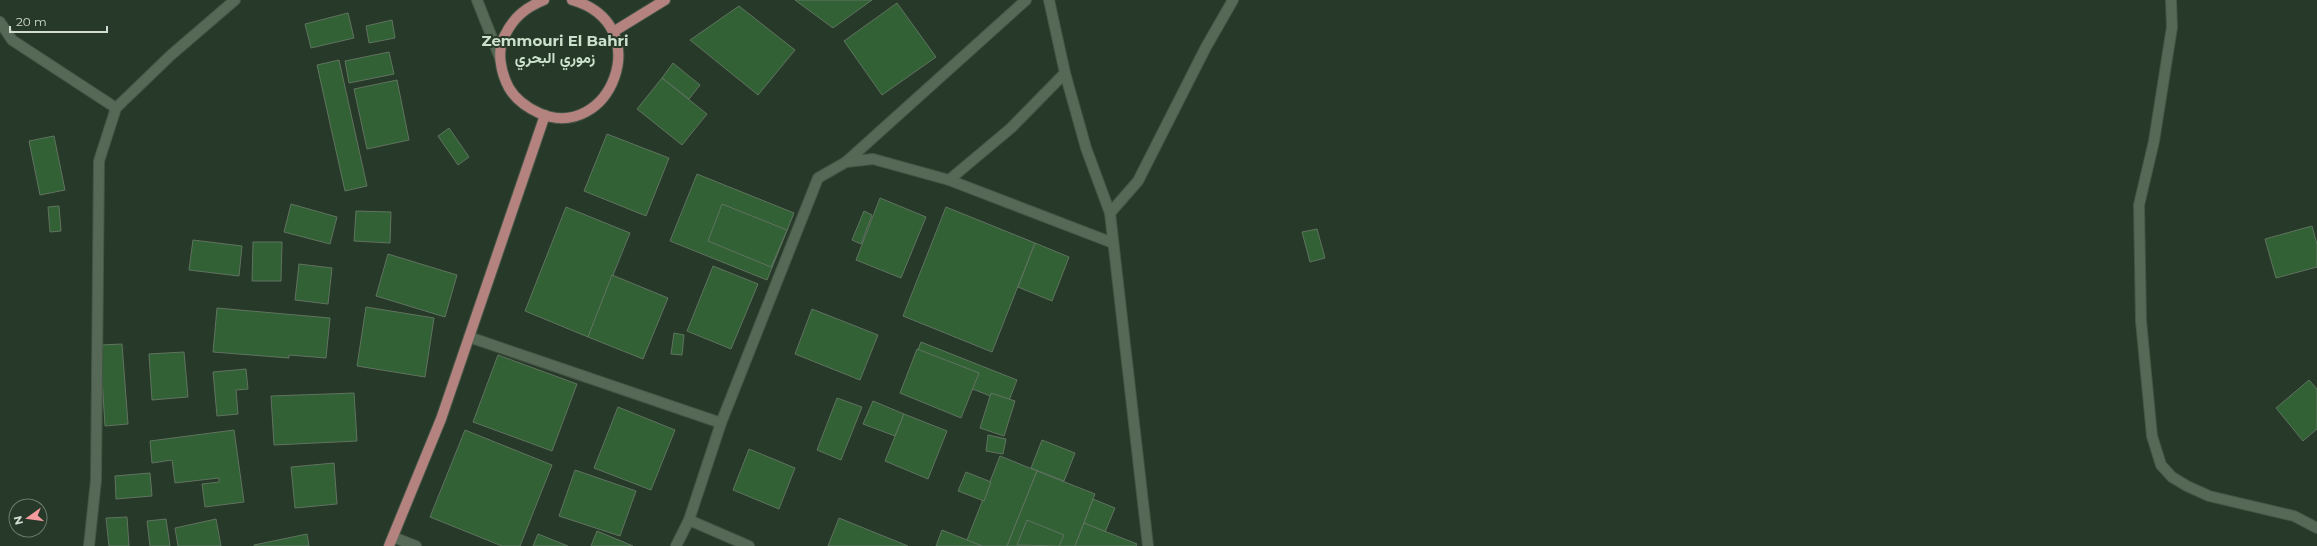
<svg xmlns="http://www.w3.org/2000/svg" width="2317" height="546" font-family="Montserrat,Vazirmatn,sans-serif">
  <style>
    .building { fill: #316134; stroke: #607360 }
    .lines { fill: none; stroke-linecap: round; stroke-linejoin: round }
    .minor-casing { stroke: #465546; stroke-width: 12 }
    .major-casing { stroke: #465546; stroke-width: 12 }
    .minor { stroke: #566957; stroke-width: 10 }
    .major { stroke: #b4837f; stroke-width: 10 }
    .labels { text-anchor: middle; stroke-width: 4; stroke-linejoin: round; paint-order: stroke }
    .quarter-label { font-size: 15px; font-weight: bold; fill: #cce2cc; stroke: #273928 }
  </style>
  <rect width="100%" height="100%" fill="#273928"/>
  <g class="building">
    <polygon points="795,0 872,0 833,28"/>
    <polygon points="897,3 936,57 882,95 844,41"/>
    <polygon points="739,6 795,50 758,95 690,40"/>
    <polygon points="348,13 354,38 311,48 305,24"/>
    <polygon points="392,20 395,38 369,43 366,26"/>
    <polygon points="389,52 394,74 349,83 345,61"/>
    <polygon points="339,60 367,186 345,191 317,65"/>
    <polygon points="673,63 700,85 689,99 662,78"/>
    <polygon points="662,78 707,114 682,145 637,109"/>
    <polygon points="397,80 409,140 367,149 354,89"/>
    <polygon points="449,128 469,157 458,165 438,136"/>
    <polygon points="607,134 669,158 646,216 584,191"/>
    <polygon points="54,136 65,190 40,195 29,141"/>
    <polygon points="697,174 794,213 767,280 670,241"/>
    <polygon points="880,198 926,217 901,278 856,260"/>
    <polygon points="291,204 337,217 330,244 284,232"/>
    <polygon points="722,204 787,230 771,267 708,241"/>
    <polygon points="59,206 61,231 50,232 48,207"/>
    <polygon points="566,207 630,233 588,337 525,311"/>
    <polygon points="946,207 1035,243 992,352 903,316"/>
    <polygon points="356,211 391,212 390,243 354,241"/>
    <polygon points="864,211 872,215 861,244 852,240"/>
    <polygon points="2312,226 2317,244 2317,267 2276,278 2265,239"/>
    <polygon points="1317,229 1325,258 1310,262 1302,232"/>
    <polygon points="193,240 242,246 239,276 189,270"/>
    <polygon points="253,242 282,242 281,281 252,281"/>
    <polygon points="1035,243 1069,257 1052,301 1018,287"/>
    <polygon points="388,254 457,275 445,317 376,296"/>
    <polygon points="299,264 332,268 328,304 295,300"/>
    <polygon points="713,266 758,284 731,349 687,331"/>
    <polygon points="612,275 668,298 643,359 588,337"/>
    <polygon points="366,307 434,318 425,377 357,366"/>
    <polygon points="217,308 330,318 326,358 289,355 289,358 213,352"/>
    <polygon points="812,309 878,335 860,380 795,354"/>
    <polygon points="674,333 684,335 682,355 671,354"/>
    <polygon points="921,342 1017,380 1008,403 912,365"/>
    <polygon points="122,344 128,424 105,426 100,345"/>
    <polygon points="917,349 979,373 961,418 900,393"/>
    <polygon points="184,352 188,397 152,400 149,354"/>
    <polygon points="498,355 577,384 552,451 473,422"/>
    <polygon points="246,369 248,389 236,390 238,414 217,416 213,372"/>
    <polygon points="2309,380 2317,389 2317,429 2303,441 2276,408"/>
    <polygon points="354,393 357,441 274,445 271,396"/>
    <polygon points="991,393 1015,401 1004,436 980,428"/>
    <polygon points="837,398 862,407 841,460 817,450"/>
    <polygon points="873,401 904,414 895,436 863,424"/>
    <polygon points="618,407 675,430 651,490 594,468"/>
    <polygon points="904,414 947,431 928,479 885,461"/>
    <polygon points="234,430 244,502 205,507 202,484 219,482 219,478 175,483 172,460 152,463 150,441"/>
    <polygon points="465,430 552,465 520,546 502,546 430,517"/>
    <polygon points="988,435 1006,439 1003,454 986,451"/>
    <polygon points="1042,440 1075,453 1064,481 1031,468"/>
    <polygon points="749,449 795,468 779,509 733,490"/>
    <polygon points="1000,456 1037,471 1007,546 982,546 967,540"/>
    <polygon points="334,463 337,504 295,508 291,467"/>
    <polygon points="575,470 636,491 620,536 559,516"/>
    <polygon points="1037,471 1095,494 1075,546 1007,546"/>
    <polygon points="966,472 991,482 984,501 958,491"/>
    <polygon points="150,473 152,496 116,499 115,476"/>
    <polygon points="1093,499 1115,508 1105,532 1084,523"/>
    <polygon points="127,517 129,546 109,546 106,518"/>
    <polygon points="839,518 908,546 828,546"/>
    <polygon points="166,519 170,546 150,546 147,521"/>
    <polygon points="216,519 221,546 178,546 175,528"/>
    <polygon points="1027,520 1064,535 1059,546 1017,545"/>
    <polygon points="1084,523 1137,544 1136,546 1075,546"/>
    <polygon points="942,530 982,546 936,546"/>
    <polygon points="597,531 633,546 591,546"/>
    <polygon points="307,534 309,546 254,546 254,545"/>
    <polygon points="538,534 568,546 533,546"/>
  </g>
  <g class="lines">
    <defs>
      <g id="minor">
        <polyline points="477,0 500,58"/>
        <polyline points="2171,0 2172,27 2154,141 2139,205 2141,321 2152,436 2161,465 2172,477 2187,486 2209,496 2294,516 2317,528"/>
        <polyline points="0,22 12,40 116,108"/>
        <polyline points="1065,73 1086,148 1110,213 1148,546"/>
        <polyline points="846,162 1026,0"/>
        <polyline points="949,180 1113,243"/>
        <polyline points="1110,213 1138,181 1206,47 1233,0"/>
        <polyline points="469,337 721,423"/>
        <polyline points="393,537 416,546"/>
        <polyline points="89,546 96,480 99,161 116,108 171,55 235,0"/>
        <polyline points="676,546 689,520"/>
        <polyline points="749,546 689,520 721,423 818,178 846,162 873,159 949,180 1011,128 1065,73 1049,0"/>
      </g>
      <g id="major">
        <path d="M544 0C525 8 514 17 505 35 496 51 501 73 509 88 516 100 526 107 539 113 609 144 659 25 572 0"/>
        <polyline points="613,32 665,0"/>
        <polyline points="389,546 441,419 545,115"/>
      </g>
    </defs>
    <use href="#minor" class="minor-casing"/>
    <use href="#major" class="major-casing"/>
    <use href="#minor" class="minor"/>
    <use href="#major" class="major"/>
  </g>
  <g class="labels">
    <g class="quarter-label">
      <text x="555" y="46">Zemmouri El Bahri<tspan x="555" dy="17">زموري البحري</tspan></text>
    </g>
  </g>
  <g transform="translate(28 518) rotate(256)"><circle r="19" fill="#273928" stroke="#6b7b6c"/>
  <path d="M0-3L7 15L0 10L-7 15Z" fill="#f59b9e"/>
  <text y="-6" font-size="11" font-weight="bold" text-anchor="middle" fill="#d2ddd2">N</text>
  </g>
  <path d="M10 26v6h97v-6" fill="none" stroke="#d2ddd2" stroke-width="2"/>
  <text x="16" y="26" font-size="12" fill="#d2ddd2" stroke="#273928" stroke-width="3" paint-order="stroke">20 m</text>
</svg>
